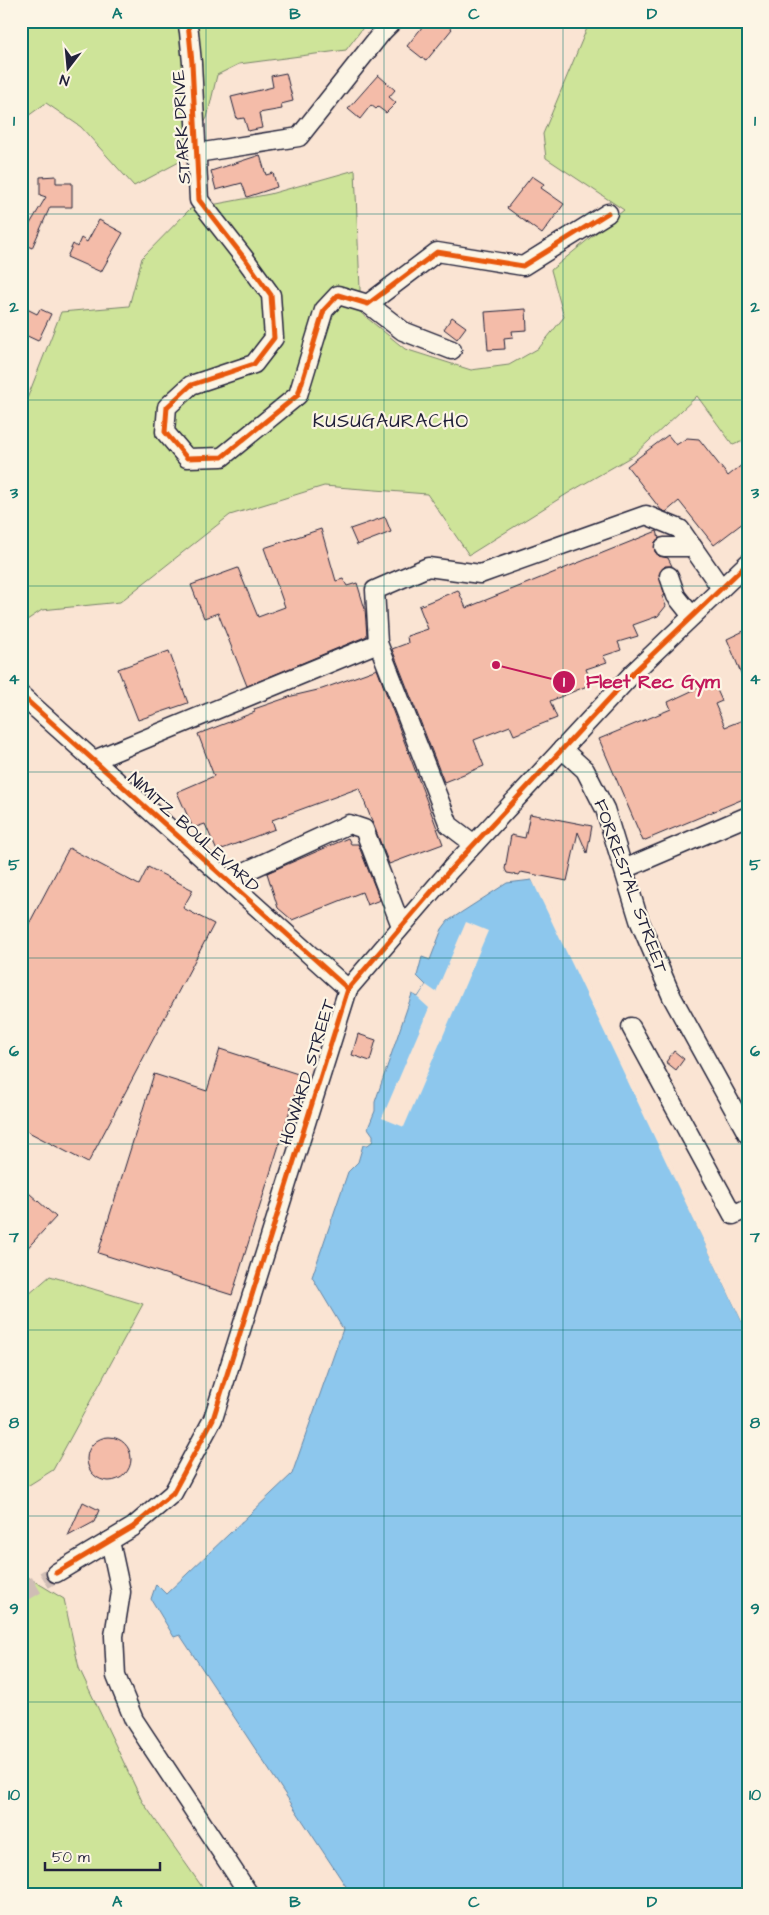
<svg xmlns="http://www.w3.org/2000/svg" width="769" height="1915" font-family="'Architects Daughter',sans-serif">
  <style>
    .green { fill: #cee499; stroke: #78836a }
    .water { fill: #8dc7ed; stroke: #6285a6 }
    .pier { fill: #fae4d3 }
    .building { fill: #f4bca9; stroke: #22223b }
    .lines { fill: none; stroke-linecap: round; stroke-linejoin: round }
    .minor-tunnel { stroke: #cfbdb5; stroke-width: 18; stroke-dasharray: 18 9; stroke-linecap: butt }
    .minor-casing { stroke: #22223b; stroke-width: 21 }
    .minor { stroke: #fcf5e5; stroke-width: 18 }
    .cycleway-casing { stroke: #fcf5e5; stroke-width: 8 }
    .cycleway { stroke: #e8590c; stroke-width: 5 }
    .grid { fill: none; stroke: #0f766e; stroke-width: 1; stroke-opacity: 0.55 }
    .labels { text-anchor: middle; stroke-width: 4.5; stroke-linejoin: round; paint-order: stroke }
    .street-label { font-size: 18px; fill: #22223b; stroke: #fcf5e5 }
    .neighbourhood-label { font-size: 19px; letter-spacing: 1px; fill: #22223b; stroke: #fcf5e5 }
    .leader { fill: none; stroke: #c2185b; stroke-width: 2 }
    .callout-dot { fill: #c2185b; stroke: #fcf5e5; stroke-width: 2 }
    .mark-label { font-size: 15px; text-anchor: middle; font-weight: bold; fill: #fff }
    .callout-label { font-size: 19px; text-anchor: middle; font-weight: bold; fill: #c2185b; stroke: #fcf5e5; stroke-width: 4.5; stroke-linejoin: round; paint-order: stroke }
    .neatline { fill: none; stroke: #0f766e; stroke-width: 2 }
    .grid-label { font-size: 16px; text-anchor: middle; font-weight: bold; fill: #0f766e }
  </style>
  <rect width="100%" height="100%" fill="#fae4d3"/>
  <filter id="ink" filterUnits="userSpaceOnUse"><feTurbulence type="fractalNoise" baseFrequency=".02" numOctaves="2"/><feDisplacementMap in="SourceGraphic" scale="10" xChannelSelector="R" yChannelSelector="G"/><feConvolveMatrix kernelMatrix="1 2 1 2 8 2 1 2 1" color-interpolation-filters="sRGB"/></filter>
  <g filter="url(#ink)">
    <g class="green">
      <polygon points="21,21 368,21 346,50 239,64 217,75 207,118 181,161 134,186 81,127 46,103 21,121"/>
      <polygon points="590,21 748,21 748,439 733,445 697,396 634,455 570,492 469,555 427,494 324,486 230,515 120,602 42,610 21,624 21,414 61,312 129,306 142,258 190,209 270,194 355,170 361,313 405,349 471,370 509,365 539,348 564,317 551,270 624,210 546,158 543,134"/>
      <polygon points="50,1276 143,1304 53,1470 21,1490 21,1301"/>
      <polygon points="21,1573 64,1599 79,1668 142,1801 207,1894 21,1894"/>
    </g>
    <polygon class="water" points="532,880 547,906 748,1334 748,1894 351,1894 180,1635 174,1637 151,1599 156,1584 166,1594 292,1474 343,1329 312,1277 348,1172 358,1162 363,1145 368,1145 373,1141 373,1135 368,1128 375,1111 375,1102 412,994 418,997 426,985 417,976 422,957 430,960 442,929 448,921 507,883"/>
    <g class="pier">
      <polygon points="532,880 535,880 549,904 748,1328 748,1334"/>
      <polygon points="466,922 488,931 404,1127 382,1118 429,1008 418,998 426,985 436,992"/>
    </g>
    <g class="building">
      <polygon points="427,21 442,21 452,29 426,61 407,46"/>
      <polygon points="286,73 293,101 281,104 282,109 259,113 262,128 248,131 244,118 237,119 231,97 273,87 271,76"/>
      <polygon points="378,75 395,90 389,97 396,103 386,113 378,107 376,109 371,105 360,119 348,109"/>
      <polygon points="260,155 266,175 273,173 277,187 247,197 242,183 216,190 211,171"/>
      <polygon points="56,176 56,183 72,183 72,207 50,207 32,248 21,243 21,239 46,197 40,195 40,177"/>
      <polygon points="532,176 544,184 541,188 564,204 542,234 507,208"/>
      <polygon points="99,220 123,233 101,272 67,257 73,244 77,247 81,238 87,242"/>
      <polygon points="21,306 37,314 40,309 51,314 38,341 21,333"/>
      <polygon points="526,309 527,330 512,331 513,337 504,338 505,349 488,350 485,312"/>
      <polygon points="452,317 466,327 457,339 444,329"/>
      <polygon points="668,435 676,445 687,438 699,439 728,476 748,460 748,519 714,545 679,501 666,512 661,510 627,466"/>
      <polygon points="385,517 391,532 357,545 350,529"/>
      <polygon points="321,529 336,581 343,579 347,586 357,583 365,609 367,636 247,686 218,613 204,618 191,585 238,568 258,617 285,607 264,548"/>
      <polygon points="657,531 659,538 655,542 655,552 659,556 668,558 672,566 665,566 659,574 665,596 662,596 666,606 658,616 633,625 638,636 618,642 621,650 603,656 607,662 586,669 592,684 550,701 557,718 514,735 510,726 474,740 484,766 444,782 392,649 408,643 407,636 428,629 419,606 458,590 466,608"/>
      <polygon points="748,629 748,690 727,639"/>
      <polygon points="169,651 188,703 138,720 118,669"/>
      <polygon points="377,669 443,844 389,864 359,788 272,820 275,829 217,851 205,824 193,828 177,792 214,776 198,734 255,712 254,709 292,696 322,689"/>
      <polygon points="713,681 722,701 715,704 725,727 748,718 748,797 643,841 599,739 671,709 668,702"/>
      <polygon points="530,814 592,826 587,853 578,832 567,881 521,872 519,875 507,873 505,869 511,835 525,838"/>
      <polygon points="348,838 351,844 358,844 380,900 367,905 362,892 292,920 278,908 267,873"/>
      <polygon points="69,848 139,885 148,867 193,890 183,908 214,924 88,1163 21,1128 21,939"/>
      <polygon points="358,1034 376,1040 370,1061 352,1055"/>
      <polygon points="220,1049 301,1075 232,1295 98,1253 154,1074 207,1091"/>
      <polygon points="674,1051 684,1059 676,1070 666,1062"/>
      <polygon points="21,1186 56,1217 21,1255"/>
      <circle cx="109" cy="1459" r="22"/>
      <polygon points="83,1502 99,1510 94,1522 68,1536"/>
    </g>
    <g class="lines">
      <polyline class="minor-tunnel" points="21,1594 56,1573"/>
      <defs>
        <g id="minor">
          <polyline points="187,21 189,32 192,63 199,200 245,259 271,295 274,338 254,364 191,385 167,407 165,432 187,458 222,457 298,395 324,310 338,295 368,304 437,252 523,266 608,213"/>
          <polyline points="197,153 299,137 383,31 393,21"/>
          <polyline points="368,304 403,331 452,350"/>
          <polyline points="664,547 693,547"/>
          <polyline points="669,576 676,596 692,616"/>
          <polyline points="21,695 348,989"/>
          <polyline points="562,749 585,770 605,809 639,920 672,997 748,1135"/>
          <polyline points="94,760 378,643"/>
          <polyline points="474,844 449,825 378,643 375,590 428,567 480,574 646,515 680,529 721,588"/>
          <polyline points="624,869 748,816"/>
          <polyline points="227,880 349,824 364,829 401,926"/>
          <polyline points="631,1027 733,1215 748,1208"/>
          <polyline points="110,1541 121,1592 114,1636 116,1676 134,1720 249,1894"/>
          <polyline points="56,1573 133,1527 173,1493 213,1419 348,989 451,869 635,671 748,563"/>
        </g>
      </defs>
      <use href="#minor" class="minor-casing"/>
      <use href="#minor" class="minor"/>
      <defs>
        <g id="cycleway">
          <polyline points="187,21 189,32 192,63 199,200 245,259 271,295 274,338 254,364 191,385 167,407 165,432 187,458 222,457 298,395 324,310 338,295 368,304 437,252 523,266 608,213"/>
          <polyline points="21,695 348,989"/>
          <polyline points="56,1573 133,1527 173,1493 213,1419 348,989 451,869 635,671 748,563"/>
        </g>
      </defs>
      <use href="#cycleway" class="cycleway-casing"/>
      <use href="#cycleway" class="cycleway"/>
    </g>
  </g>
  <path class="grid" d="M206 21V1894M384 21V1894M563 21V1894M21 214H748M21 400H748M21 586H748M21 772H748M21 958H748M21 1144H748M21 1330H748M21 1516H748M21 1702H748"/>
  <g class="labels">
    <g class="street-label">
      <text transform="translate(181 127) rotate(-93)" y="6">STARK DRIVE</text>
      <text transform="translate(194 832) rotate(42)" y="6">NIMITZ BOULEVARD</text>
      <text transform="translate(631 886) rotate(70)" y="6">FORRESTAL STREET</text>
      <text transform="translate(307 1072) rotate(-73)" y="6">HOWARD STREET</text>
    </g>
    <g class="neighbourhood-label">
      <text x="391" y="427">KUSUGAURACHO</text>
    </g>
  </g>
  <path class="leader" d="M496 665L564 682"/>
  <g class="callout-dot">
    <circle cx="496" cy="665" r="5"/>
    <circle cx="564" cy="682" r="12"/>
  </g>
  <g class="mark-label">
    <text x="564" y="687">1</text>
  </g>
  <g class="callout-label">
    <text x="653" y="688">Fleet Rec Gym</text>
  </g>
  <rect width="769" height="1915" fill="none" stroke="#fcf5e5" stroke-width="55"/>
  <g transform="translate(68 68) rotate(196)" stroke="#fcf5e5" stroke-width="4" paint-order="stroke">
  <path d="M0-4L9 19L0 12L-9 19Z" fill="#22223b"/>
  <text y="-8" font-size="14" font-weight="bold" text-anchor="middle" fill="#22223b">N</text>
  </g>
  <path d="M45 1862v8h115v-8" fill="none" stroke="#22223b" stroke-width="2.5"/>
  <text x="52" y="1862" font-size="15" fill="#22223b" stroke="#fcf5e5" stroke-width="4" paint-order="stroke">50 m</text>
  <rect x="28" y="28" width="714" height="1860" class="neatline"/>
  <g class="grid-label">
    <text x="117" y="19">A</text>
    <text x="295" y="19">B</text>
    <text x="474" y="19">C</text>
    <text x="652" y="19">D</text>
    <text x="14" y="126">1</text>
    <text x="755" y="126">1</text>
    <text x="14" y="312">2</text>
    <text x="755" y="312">2</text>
    <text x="14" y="498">3</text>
    <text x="755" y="498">3</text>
    <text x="14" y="684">4</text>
    <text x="755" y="684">4</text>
    <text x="14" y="870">5</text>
    <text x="755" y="870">5</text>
    <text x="14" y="1056">6</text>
    <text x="755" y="1056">6</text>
    <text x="14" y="1242">7</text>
    <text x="755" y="1242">7</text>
    <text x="14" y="1428">8</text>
    <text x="755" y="1428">8</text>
    <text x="14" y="1614">9</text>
    <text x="755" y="1614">9</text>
    <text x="14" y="1800">10</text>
    <text x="755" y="1800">10</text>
    <text x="117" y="1907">A</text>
    <text x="295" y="1907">B</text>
    <text x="474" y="1907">C</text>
    <text x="652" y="1907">D</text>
  </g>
</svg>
